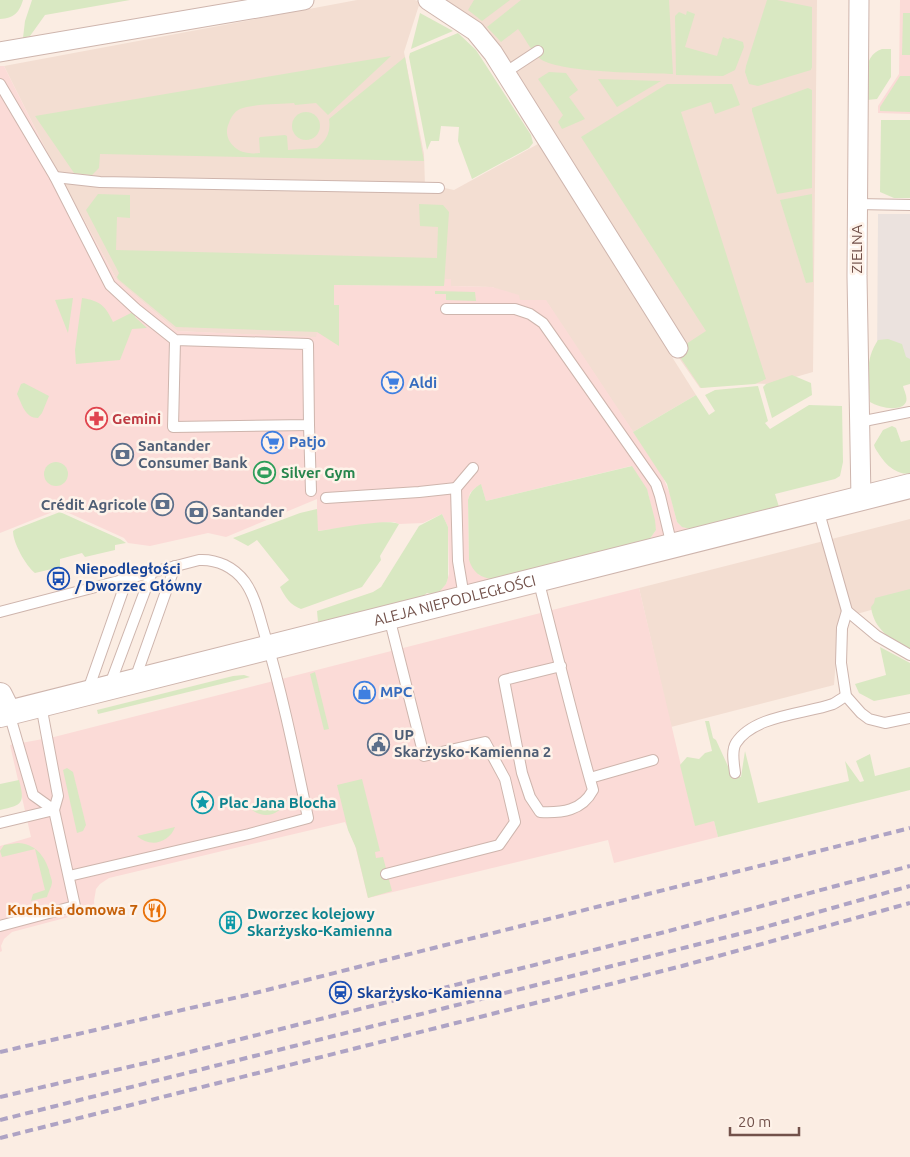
<svg xmlns="http://www.w3.org/2000/svg" width="910" height="1157" font-family="Ubuntu,sans-serif">
  <style>
    .residential { fill: #f3ded2 }
    .commercial { fill: #fbdbd7 }
    .industrial { fill: #ebe2de }
    .green { fill: #d9e8c2 }
    .lines { fill: none; stroke-linecap: round; stroke-linejoin: round }
    .service-casing { stroke: #ceb5ad; stroke-width: 12 }
    .minor-casing { stroke: #ceb5ad; stroke-width: 21 }
    .tertiary-casing { stroke: #ceb5ad; stroke-width: 26 }
    .service { stroke: #fff; stroke-width: 10 }
    .minor { stroke: #fff; stroke-width: 19 }
    .tertiary { stroke: #fff; stroke-width: 24 }
    .rail { stroke: #aea3c4; stroke-width: 4; stroke-dasharray: 8 5; stroke-linecap: butt }
    .labels { text-anchor: middle; stroke-width: 5; stroke-linejoin: round; paint-order: stroke }
    .street-label { font-size: 15px; fill: #72514a; stroke: #fef2e9 }
    .shop-label { font-size: 15px; font-weight: bold; fill: #366cbe; stroke: #fef2e9; text-anchor: start }
    .health-label { font-size: 15px; font-weight: bold; fill: #be3a42; stroke: #fef2e9; text-anchor: start }
    .service-label { font-size: 15px; font-weight: bold; fill: #4e5e75; stroke: #fef2e9; text-anchor: start }
    .leisure-label { font-size: 15px; font-weight: bold; fill: #27864d; stroke: #fef2e9; text-anchor: start }
    .transit-label { font-size: 15px; font-weight: bold; fill: #164399; stroke: #fef2e9; text-anchor: start }
    .culture-label { font-size: 15px; font-weight: bold; fill: #0d838f; stroke: #fef2e9; text-anchor: start }
    .food-label { font-size: 15px; font-weight: bold; fill: #c56008; stroke: #fef2e9; text-anchor: end }
  </style>
  <rect width="100%" height="100%" fill="#fbede3"/>
  <g class="residential">
    <polygon points="357,0 415,0 420,2 404,52 424,154 425,186 440,187 454,190 538,144 696,395 633,432 546,301 520,300 492,287 451,286 451,279 444,286 334,285 334,305 339,305 317,333 317,338 177,331 117,280 50,158 4,66"/>
    <polygon points="433,0 817,0 813,372 771,384 737,383 700,388 679,358 681,352 485,37"/>
    <polygon points="910,519 910,599 839,619 834,685 671,727 639,588"/>
  </g>
  <g class="commercial">
    <polygon points="900,0 910,0 910,114 878,113 878,106 899,74"/>
    <polygon points="0,66 4,66 50,158 117,280 177,331 316,337 317,332 338,305 334,305 334,285 444,286 445,279 451,279 451,286 492,287 519,295 520,300 546,300 662,475 670,494 677,522 681,526 690,529 649,540 656,530 648,493 631,466 486,501 481,485 475,488 470,493 468,500 469,560 479,575 493,579 438,592 446,584 449,574 448,527 442,514 423,523 399,524 394,522 389,522 317,531 317,499 226,537 208,533 150,546 128,543 124,538 60,509 0,533"/>
    <polygon points="639,588 695,825 714,821 718,837 614,863 608,840 368,898 355,845 345,822 109,878 100,884 96,889 94,901 95,910 12,932 4,939 1,946 2,951 0,952 0,846 31,837 10,745 54,737"/>
  </g>
  <polygon class="industrial" points="878,214 910,214 910,361 877,367"/>
  <g class="green">
    <path d="M0 0H23C19 13 14 18 0 19Z"/>
    <polygon points="32,0 130,0 45,15 30,36 23,38 25,21"/>
    <polygon points="474,0 510,0 482,21 468,10"/>
    <path d="M521 0H669L673 74C648 73 556 73 539 58 531 51 525 38 518 29L501 42 487 27Z"/>
    <polygon points="767,0 777,0 812,7 812,67 811,70 758,86 749,84 745,72 746,66"/>
    <polygon points="687,11 695,14 685,47 717,56 723,37 728,39 730,38 743,42 744,47 735,70 723,76 676,75 675,16 679,12 686,15"/>
    <polygon points="420,13 453,31 411,49"/>
    <polygon points="903,13 910,13 910,55 902,55"/>
    <polygon points="458,33 476,50 531,135 533,143 529,148 472,179 458,141 459,127 441,126 439,141 431,141 427,150 409,57 410,53"/>
    <path d="M882 49H891V77L877 99 867 100C867 82 861 56 882 49Z"/>
    <path d="M391 56 328 115 316 103 295 105 294 103C282 104 250 104 240 109 234 112 231 117 229 123 222 137 234 152 249 153 252 154 257 153 260 153L259 138 260 137 285 135 287 136 288 150 317 148C327 140 331 131 329 119L405 57 424 161 100 154 99 168 92 175 74 173 35 116Z"/>
    <polygon points="549,72 566,73 578,90 569,97 585,119 562,129 558,122 563,115 538,79"/>
    <polygon points="900,76 910,76 910,112 880,111 880,107"/>
    <polygon points="598,79 661,81 617,107"/>
    <polygon points="667,84 732,84 740,105 715,114 711,102 681,112 766,379 755,384 701,388 680,357 683,346 706,331 581,137"/>
    <polygon points="808,88 812,90 812,188 777,194 752,111 752,108"/>
    <circle cx="306" cy="126" r="14"/>
    <polygon points="881,120 910,120 910,198 894,198 880,192"/>
    <polygon points="98,194 130,195 130,218 117,217 116,250 437,258 438,227 420,226 419,204 443,205 449,212 444,286 334,285 334,305 339,305 339,346 317,332 176,327 118,279 117,277 119,273 86,210"/>
    <polygon points="812,194 813,282 806,283 780,200"/>
    <polygon points="435,291 475,292 476,301 446,300 446,294 435,294"/>
    <polygon points="73,298 68,333 55,300"/>
    <path d="M82 298C100 301 105 305 113 322L133 312 136 314 135 317 147 328 132 329 120 360 76 364 75 350Z"/>
    <path d="M888 339 902 344 906 357 910 359V384L903 386C904 390 908 398 906 402 901 413 878 407 870 402 869 379 864 361 878 340Z"/>
    <polygon points="792,375 811,383 812,395 772,418 763,387 766,384"/>
    <path d="M24 383 49 396 42 413 38 418C25 418 22 404 17 394L21 384Z"/>
    <polygon points="758,386 768,421 765,423 770,429 809,405 842,406 843,462 840,476 835,479 775,494 779,507 690,529 682,527 677,522 667,484 633,432 696,395 709,415 715,411 705,395 715,390"/>
    <path d="M892 426 896 428 901 442 910 440V474C892 474 883 461 875 448L874 445 883 430Z"/>
    <circle cx="56" cy="474" r="12"/>
    <path d="M632 466 647 489 655 520 656 530 649 540 493 579C480 578 473 572 469 560L468 500C470 492 474 488 481 484L486 501Z"/>
    <path d="M317 509 318 531C334 529 387 518 399 524L380 556 381 560 362 587 301 609C290 605 285 597 280 587L289 580 257 540 248 546 233 538 300 513Z"/>
    <path d="M60 512 120 539 126 543 115 545V550L85 557 82 553 60 559V567L35 573C26 566 13 543 13 531L16 529Z"/>
    <polygon points="442,514 448,527 448,578 446,584 440,591 431,594 427,593 422,597 318,622 317,611 373,592 381,587 419,526"/>
    <path d="M910 589V651C891 639 874 630 871 607L874 603 875 598Z"/>
    <polygon points="880,647 910,663 910,694 874,701 859,693 855,684 886,675"/>
    <polygon points="315,672 329,729 324,730 310,674"/>
    <polygon points="244,675 250,677 98,714 97,710 233,676"/>
    <polygon points="705,721 709,721 713,738 716,740 732,775 741,777 745,751 758,803 849,781 845,761 860,782 864,781 856,761 870,754 875,776 910,767 910,790 718,837 714,821 695,826 680,765 687,757 699,759 705,753 712,751"/>
    <polygon points="67,768 73,772 86,825 83,831 77,833 63,770"/>
    <polygon points="362,779 380,851 375,852 376,858 383,857 392,891 368,898 356,848 348,830 337,785"/>
    <path d="M19 780C25 803 23 805 0 810V784Z"/>
    <path d="M287 800C280 815 264 820 251 809Z"/>
    <path d="M175 827C169 843 150 848 137 836Z"/>
    <path d="M18 843C35 844 44 855 49 870 49 873 52 879 52 882 52 886 48 893 47 897L31 901 33 894 45 890 35 849 2 857 0 851 4 845Z"/>
  </g>
  <g class="lines">
    <defs>
      <g id="service">
        <polyline points="506,72 538,51"/>
        <polyline points="0,84 55,177 110,285 136,309 175,340 308,344 309,425 173,427 175,340"/>
        <polyline points="55,177 100,182 439,188"/>
        <polyline points="857,204 910,205"/>
        <polyline points="446,309 515,309 530,314 543,323 656,484 660,496 672,546"/>
        <polyline points="859,422 910,412"/>
        <polyline points="309,425 311,491"/>
        <polyline points="326,498 419,492 456,488"/>
        <polyline points="818,509 847,611 877,636 910,655"/>
        <path d="M538 579C556 649 573 720 593 790 582 811 562 813 540 812L530 797 522 773 504 680 561 666"/>
        <polyline points="464,597 458,561 456,488 473,468"/>
        <polyline points="847,611 842,628 841,663 846,696 861,713 869,719 885,723 910,718"/>
        <path d="M0 612 199 560C217 559 234 567 245 582 255 596 259 615 264 632 282 692 295 756 308 818L249 834 69 876"/>
        <polyline points="135,679 175,566"/>
        <polyline points="109,687 152,572"/>
        <polyline points="87,693 127,579"/>
        <polyline points="9,713 33,795 54,810"/>
        <path d="M735 773C734 764 731 751 736 743 754 715 805 714 833 704 837 702 842 698 846 696"/>
        <polyline points="590,778 653,760"/>
        <polyline points="0,823 54,810"/>
        <polyline points="386,874 499,845 515,822 505,779 485,742 424,756 389,617"/>
        <polyline points="0,926 75,906 54,810 58,796 41,705"/>
      </g>
      <g id="minor">
        <polyline points="428,0 475,31 493,53 678,348"/>
        <polyline points="859,0 857,276 861,499"/>
        <polyline points="0,52 304,0"/>
      </g>
      <g id="tertiary">
        <polyline points="0,695 9,713"/>
        <path id="s1" d="M0 715 910 486"/>
      </g>
    </defs>
    <use href="#service" class="service-casing"/>
    <use href="#minor" class="minor-casing"/>
    <use href="#tertiary" class="tertiary-casing"/>
    <use href="#service" class="service"/>
    <use href="#minor" class="minor"/>
    <use href="#tertiary" class="tertiary"/>
    <g class="rail">
      <polyline points="0,1052 247,995 910,828"/>
      <polyline points="0,1097 150,1062 665,932 910,866"/>
      <polyline points="0,1120 751,931 910,886"/>
      <polyline points="0,1138 682,966 910,903"/>
    </g>
  </g>
  <defs>
    <symbol id="supermarket-ring" viewBox="-11 -11 22 22"><circle r="9.5" fill="#fef2e9" stroke="#3f7fe0" stroke-width="1.5"/><path d="M-6-5.5h2.5l.6 2H6L4.5 2H-2.5L-4.4-4H-6ZM-1.5 3.2a1.3 1.3 0 1 0 .1 0ZM3 3.2a1.3 1.3 0 1 0 .1 0Z" fill="#3f7fe0"/></symbol>
    <symbol id="pharmacy-ring" viewBox="-11 -11 22 22"><circle r="9.5" fill="#fef2e9" stroke="#e0444e" stroke-width="1.5"/><path d="M-2-6h4v4h4v4h-4v4h-4v-4h-4v-4h4Z" fill="#e0444e"/></symbol>
    <symbol id="bank-ring" viewBox="-11 -11 22 22"><circle r="9.5" fill="#fef2e9" stroke="#5c6f8a" stroke-width="1.5"/><path d="M-6-4H6V4H-6ZM0-2.3a2.3 2.3 0 1 0 0 4.6a2.3 2.3 0 1 0 0-4.6Z" fill="#5c6f8a"/></symbol>
    <symbol id="stadium-ring" viewBox="-11 -11 22 22"><circle r="9.5" fill="#fef2e9" stroke="#2e9e5b" stroke-width="1.5"/><path d="M0-5a6.5 5 0 1 0 0 10a6.5 5 0 1 0 0-10ZM-3.5-1.8h7v3.6h-7Z" fill="#2e9e5b"/></symbol>
    <symbol id="bus-ring" viewBox="-11 -11 22 22"><circle r="9.5" fill="#fef2e9" stroke="#1a4fb4" stroke-width="1.5"/><path d="M-5-6H5V4H4V6H2V4H-2V6H-4V4H-5ZM-3.5-4V0h7V-4ZM-3.5 1.2v1.5H-2V1.2ZM2 1.2v1.5H3.5V1.2Z" fill="#1a4fb4"/></symbol>
    <symbol id="shop-ring" viewBox="-11 -11 22 22"><circle r="9.5" fill="#fef2e9" stroke="#3f7fe0" stroke-width="1.5"/><path d="M-5-2.5h2.3a2.7 3.5 0 0 1 5.4 0H5L5.5 6h-11ZM-1.5-2.5h3a1.5 2.3 0 0 0-3 0Z" fill="#3f7fe0"/></symbol>
    <symbol id="civic-ring" viewBox="-11 -11 22 22"><circle r="9.5" fill="#fef2e9" stroke="#5c6f8a" stroke-width="1.5"/><path d="M-.6-6.5H3V-4.5H.6V-3L4-1V1h2V6H-6V1h2V-1L-.6-3ZM-1.2 2.5V6h2.4V2.5Z" fill="#5c6f8a"/></symbol>
    <symbol id="sight-ring" viewBox="-11 -11 22 22"><circle r="9.5" fill="#fef2e9" stroke="#0f9aa8" stroke-width="1.5"/><path d="M0-6L1.8-2.2L6-1.7L2.9 1.2L3.7 5.4L0 3.3L-3.7 5.4L-2.9 1.2L-6-1.7L-1.8-2.2Z" fill="#0f9aa8"/></symbol>
    <symbol id="restaurant-ring" viewBox="-11 -11 22 22"><circle r="9.5" fill="#fef2e9" stroke="#e8710a" stroke-width="1.5"/><path d="M-5-6h1v4h1v-4h1v4h1v-4h1v5L-1.5 .5V6h-2V.5L-5-1ZM5-6V6H3V1.5H1.5Q1.5-4 5-6Z" fill="#e8710a"/></symbol>
    <symbol id="building-ring" viewBox="-11 -11 22 22"><circle r="9.5" fill="#fef2e9" stroke="#0f9aa8" stroke-width="1.5"/><path d="M-4-6H4V6H1V3H-1V6H-4ZM-2.5-4.3h1.7v1.8h-1.7ZM.8-4.3h1.7v1.8H.8ZM-2.5-1h1.7V.8h-1.7ZM.8-1h1.7V.8H.8Z" fill="#0f9aa8"/></symbol>
    <symbol id="station-ring" viewBox="-11 -11 22 22"><circle r="9.5" fill="#fef2e9" stroke="#1a4fb4" stroke-width="1.5"/><path d="M-3-6H3Q5-6 5-4V2Q5 4 3 4L4.5 6H3L1.5 4h-3L-3 6H-4.5L-3 4Q-5 4-5 2V-4Q-5-6-3-6ZM-3.5-4v3h7v-3ZM-3.5 1v1.5H-2V1ZM2 1v1.5H3.5V1Z" fill="#1a4fb4"/></symbol>
  </defs>
  <g fill-rule="evenodd">
    <use href="#supermarket-ring" x="380" y="370" width="25" height="25"/>
    <use href="#pharmacy-ring" x="84" y="406" width="25" height="25"/>
    <use href="#supermarket-ring" x="260" y="430" width="25" height="25"/>
    <use href="#bank-ring" x="110" y="442" width="25" height="25"/>
    <use href="#stadium-ring" x="252" y="460" width="25" height="25"/>
    <use href="#bank-ring" x="150" y="492" width="25" height="25"/>
    <use href="#bank-ring" x="184" y="500" width="25" height="25"/>
    <use href="#bus-ring" x="46" y="566" width="25" height="25"/>
    <use href="#shop-ring" x="352" y="680" width="25" height="25"/>
    <use href="#civic-ring" x="366" y="732" width="25" height="25"/>
    <use href="#sight-ring" x="190" y="790" width="25" height="25"/>
    <use href="#restaurant-ring" x="142" y="898" width="25" height="25"/>
    <use href="#building-ring" x="218" y="910" width="25" height="25"/>
    <use href="#station-ring" x="328" y="980" width="25" height="25"/>
  </g>
  <g class="labels">
    <g class="street-label">
      <text transform="translate(857 249) rotate(-90)" y="5">ZIELNA</text>
      <text dy="5" stroke="none"><textPath href="#s1" startOffset="469">ALEJA NIEPODLEGŁOŚCI</textPath></text>
    </g>
    <g class="shop-label">
      <text x="409" y="388">Aldi</text>
      <text x="289" y="447">Patjo</text>
      <text x="380" y="697">MPC</text>
    </g>
    <g class="health-label">
      <text x="112" y="424">Gemini</text>
    </g>
    <g class="service-label">
      <text x="138" y="451">Santander<tspan x="138" dy="17">Consumer Bank</tspan></text>
      <text x="147" y="510" text-anchor="end">Crédit Agricole</text>
      <text x="212" y="517">Santander</text>
      <text x="394" y="740">UP<tspan x="394" dy="17">Skarżysko-Kamienna 2</tspan></text>
    </g>
    <g class="leisure-label">
      <text x="281" y="478">Silver Gym</text>
    </g>
    <g class="transit-label">
      <text x="75" y="574">Niepodległości<tspan x="75" dy="17">/ Dworzec Główny</tspan></text>
      <text x="357" y="998">Skarżysko-Kamienna</text>
    </g>
    <g class="culture-label">
      <text x="219" y="808">Plac Jana Blocha</text>
      <text x="247" y="919">Dworzec kolejowy<tspan x="247" dy="17">Skarżysko-Kamienna</tspan></text>
    </g>
    <g class="food-label">
      <text x="138" y="915">Kuchnia domowa 7</text>
    </g>
  </g>
  <path d="M730 1127v8h69v-8" fill="none" stroke="#72514a" stroke-width="2.5"/>
  <text x="738" y="1127" font-size="15" fill="#72514a" stroke="#fef2e9" stroke-width="4" paint-order="stroke">20 m</text>
</svg>
